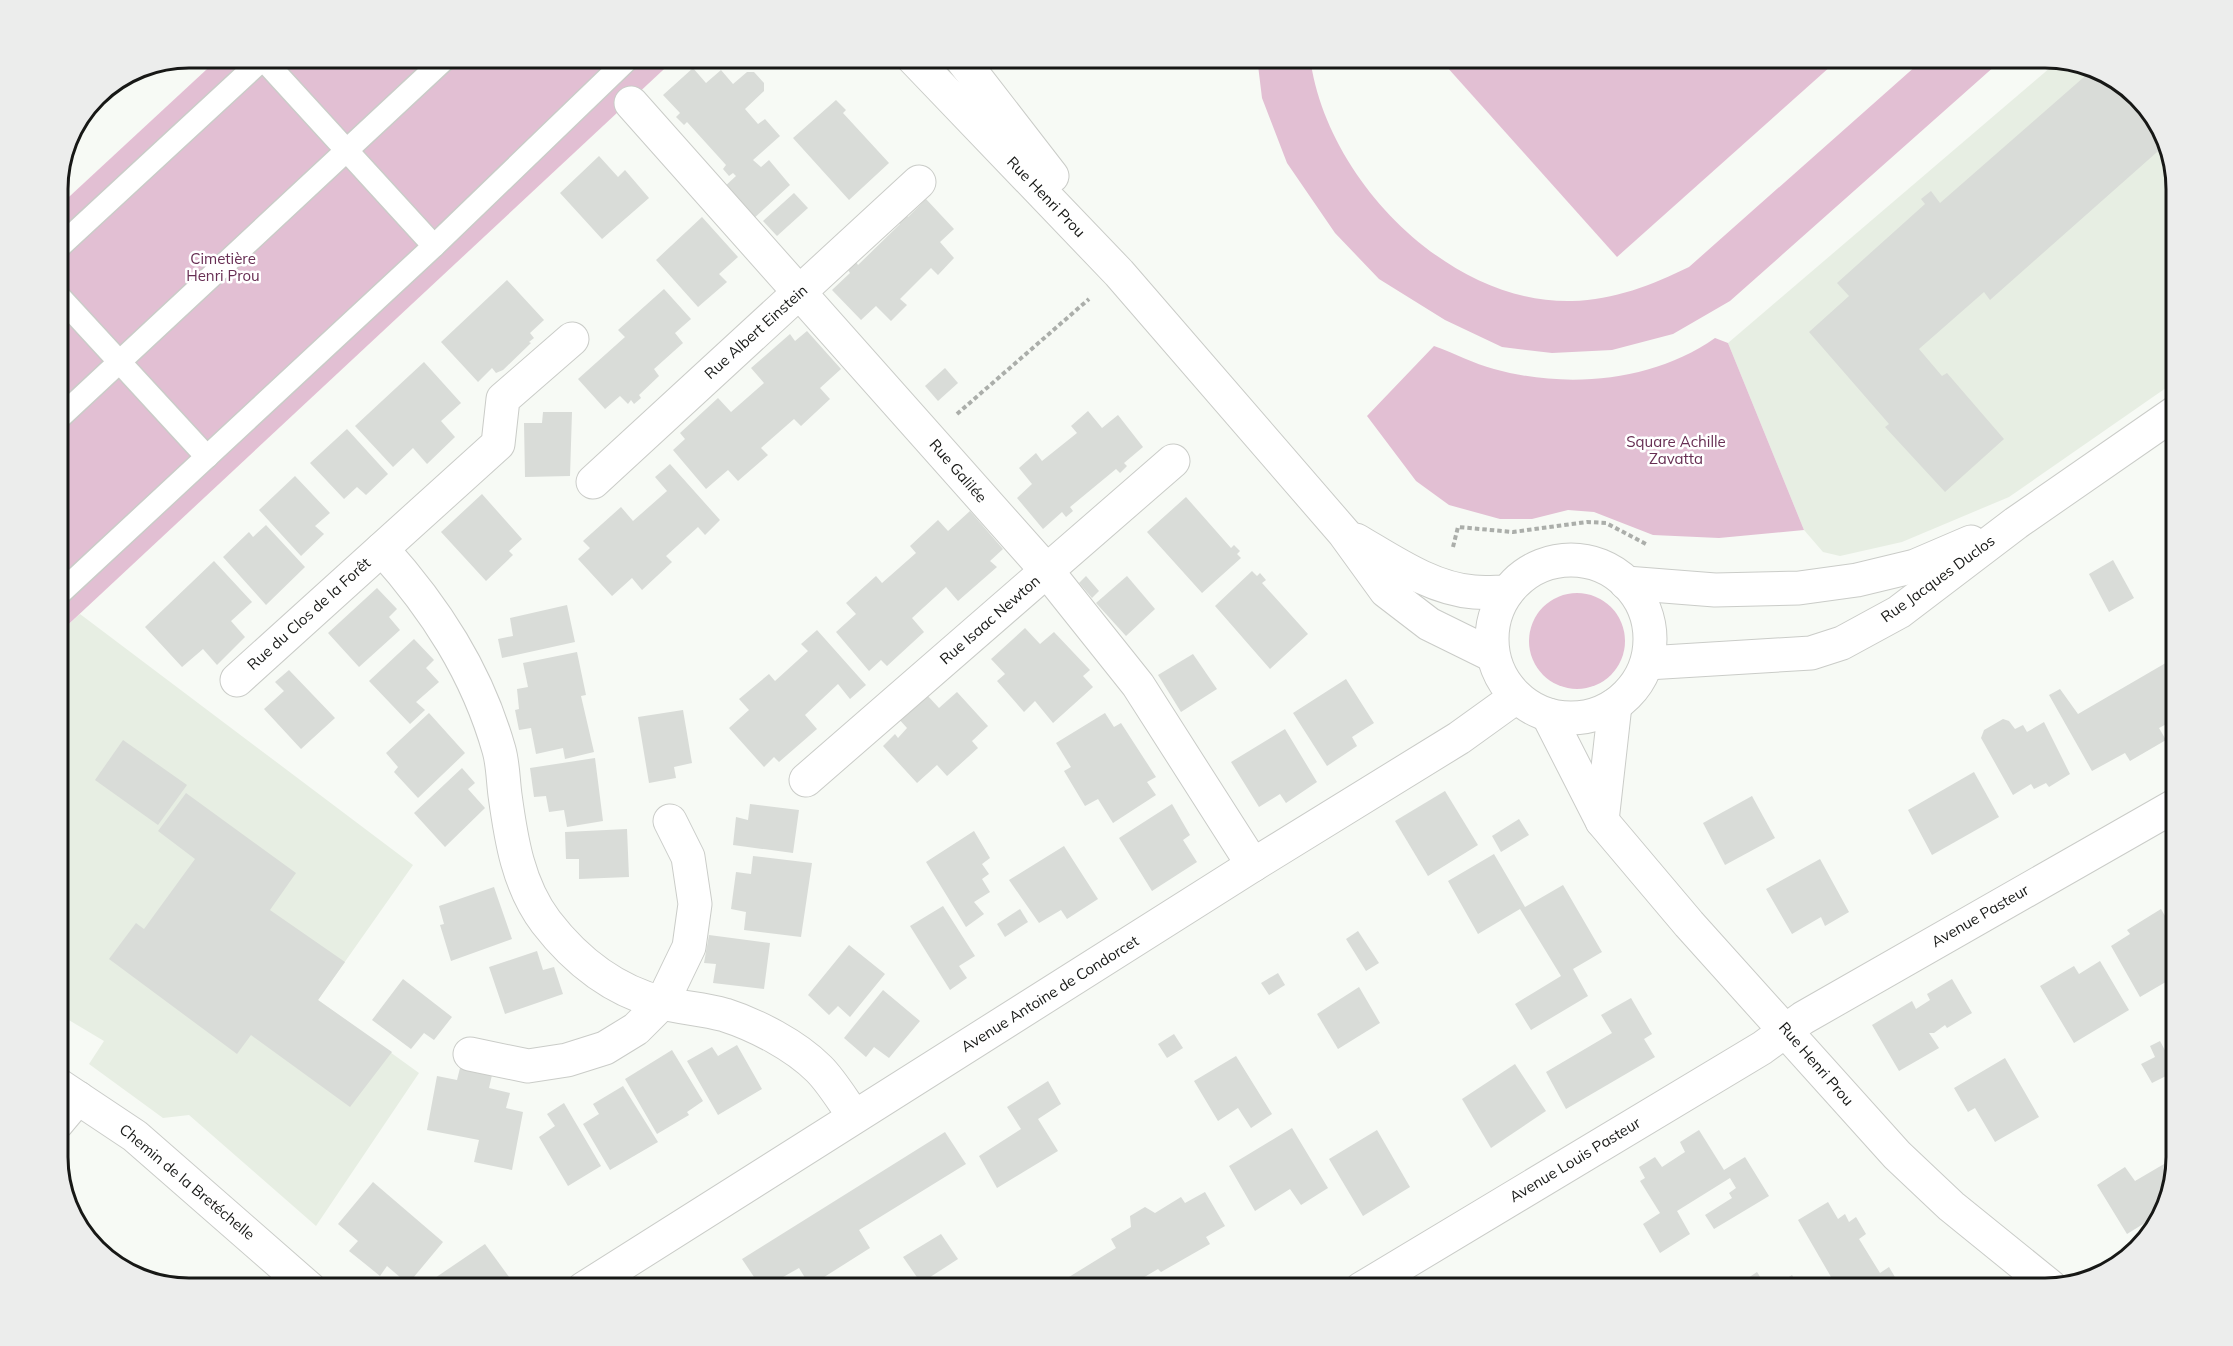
<svg xmlns="http://www.w3.org/2000/svg" width="2233" height="1346" font-family="Mulish,sans-serif">
  <style>
    .built { fill: #e7eee3 }
    .green { fill: #e2bfd3 }
    .building { fill: #d9dcd8 }
    .lines { fill: none; stroke-linecap: round; stroke-linejoin: round }
    .lane-casing { stroke: #caccc8; stroke-width: 25 }
    .street-casing { stroke: #caccc8; stroke-width: 35 }
    .secondary-casing { stroke: #caccc8; stroke-width: 35 }
    .path { stroke: #abaeaa; stroke-width: 4; stroke-dasharray: 4.5 3; stroke-linecap: butt }
    .lane { stroke: #fff; stroke-width: 22 }
    .street { stroke: #fff; stroke-width: 33 }
    .secondary { stroke: #fff; stroke-width: 33 }
    .labels { text-anchor: middle; stroke-width: 5; stroke-linejoin: round; paint-order: stroke }
    .street-label { font-size: 15px; fill: #171816; stroke: #fff }
    .park-label { font-size: 15px; fill: #672e53; stroke: #fff }
    .rim { fill: none; stroke: #171816; stroke-width: 3 }
  </style>
  <rect width="100%" height="100%" fill="#f7faf5"/>
  <g class="built">
    <polygon points="2058,61 2110,75 2158,123 2176,180 2176,381 2009,497 1902,542 1840,556 1823,552 1804,530 1728,343"/>
    <polygon points="80,614 413,865 318,1000 419,1073 316,1226 189,1115 163,1118 89,1064 104,1041 57,1013 57,635"/>
  </g>
  <g class="green">
    <polygon points="220,57 677,57 57,635 57,208"/>
    <path d="M1257 57H1310C1325 177 1447 304 1572 301 1614 300 1652 285 1689 267L1926 57H2005L1730 301 1673 334 1612 350 1552 353 1502 347 1445 320 1379 279 1335 233 1287 163 1262 98Z"/>
    <polygon points="1438,57 1841,57 1617,257"/>
    <path d="M1715 338 1728 343 1804 530 1719 538 1653 535 1594 512 1568 510 1532 519H1500L1449 505 1416 481 1367 416 1434 346C1454 353 1474 364 1494 369 1566 389 1653 382 1715 338Z"/>
    <circle cx="1577" cy="641" r="48"/>
  </g>
  <g class="building">
    <polygon points="693,68 706,83 721,70 733,84 747,72 754,72 764,83 764,91 745,109 758,124 765,119 780,136 753,160 761,167 769,160 790,185 752,220 723,188 736,176 733,173 729,176 723,169 726,165 687,122 684,125 676,117 680,113 663,95"/>
    <polygon points="2092,70 2110,75 2158,123 2165,145 1990,300 1984,292 1919,349 1942,376 1947,373 2004,439 1945,492 1885,427 1889,424 1809,332 1849,296 1837,283 1925,204 1921,199 1931,191 1940,203"/>
    <polygon points="836,100 846,110 843,113 889,163 849,200 793,138"/>
    <polygon points="599,156 618,177 625,170 649,198 602,239 560,193"/>
    <polygon points="794,193 808,208 777,236 763,221"/>
    <polygon points="926,199 954,229 940,242 954,258 938,275 931,268 900,299 907,305 891,321 876,306 861,320 832,290 850,273 848,270 856,262 858,265 900,224 898,221 906,214 908,217"/>
    <polygon points="702,217 738,257 719,274 727,282 698,307 656,260"/>
    <polygon points="507,280 544,320 530,333 534,338 529,342 531,343 503,370 496,373 492,368 478,382 441,342"/>
    <polygon points="664,289 691,319 675,333 683,343 654,369 659,376 639,395 641,398 634,404 631,400 628,404 620,396 605,409 578,379 625,337 618,330"/>
    <polygon points="807,331 841,369 820,388 830,399 801,426 794,419 761,448 768,455 738,481 728,470 706,489 673,450 685,439 680,433 718,398 731,412 764,383 751,368 790,334 795,341"/>
    <polygon points="424,362 461,403 441,421 455,437 427,464 413,448 393,467 355,426"/>
    <polygon points="945,368 958,383 938,401 925,386"/>
    <polygon points="1088,411 1102,428 1118,415 1143,447 1124,463 1127,466 1120,473 1116,469 1070,507 1073,511 1066,517 1062,512 1043,529 1017,498 1032,484 1019,468 1036,453 1042,461 1077,433 1071,426"/>
    <polygon points="543,412 572,412 570,476 525,477 524,423 542,423"/>
    <polygon points="347,429 388,474 366,495 357,487 344,499 310,463"/>
    <polygon points="670,464 720,520 705,535 698,527 666,556 672,562 642,590 632,578 612,596 578,559 590,548 583,541 621,507 633,521 667,491 655,477"/>
    <polygon points="295,476 330,513 315,526 324,534 301,556 259,510"/>
    <polygon points="482,494 522,539 509,551 513,555 486,581 441,532"/>
    <polygon points="1186,497 1231,548 1234,545 1240,551 1237,554 1241,558 1202,593 1147,532"/>
    <polygon points="970,511 1003,549 990,561 997,567 958,601 946,587 912,618 924,632 887,666 881,660 869,671 836,632 856,614 846,603 876,576 882,583 916,553 910,546 938,520 948,531"/>
    <polygon points="266,525 305,567 266,605 223,557 249,532 253,537"/>
    <polygon points="2113,560 2134,598 2109,612 2089,574"/>
    <polygon points="214,561 252,602 231,621 245,637 217,665 203,649 182,667 145,627"/>
    <polygon points="1252,571 1257,576 1260,573 1266,580 1262,583 1308,634 1270,669 1215,606"/>
    <polygon points="1086,576 1099,591 1092,598 1079,583"/>
    <polygon points="1127,576 1155,609 1126,636 1096,603"/>
    <polygon points="377,588 397,609 389,617 400,630 359,667 328,633"/>
    <polygon points="567,605 575,642 502,658 498,639 513,636 510,618"/>
    <polygon points="1025,628 1040,644 1054,632 1090,670 1083,676 1093,687 1053,723 1035,701 1024,712 997,681 1005,674 991,659"/>
    <polygon points="817,630 866,685 850,699 838,684 805,715 817,729 779,762 774,757 764,767 729,728 749,710 739,699 769,674 775,681 808,651 801,644"/>
    <polygon points="414,639 434,660 426,668 439,682 416,702 425,710 410,724 369,681"/>
    <polygon points="577,652 586,695 581,696 594,752 565,759 563,748 536,754 531,728 519,730 515,710 519,709 517,689 528,687 523,663"/>
    <polygon points="1193,654 1217,689 1181,712 1158,675"/>
    <polygon points="2176,657 2176,719 2159,728 2166,740 2130,761 2125,753 2092,771 2049,695 2060,689 2078,714"/>
    <polygon points="289,670 335,718 301,749 264,709 284,691 275,682"/>
    <polygon points="1346,679 1374,723 1352,737 1357,746 1327,766 1293,713"/>
    <polygon points="957,692 988,726 972,741 978,748 947,776 937,765 917,783 883,746 895,734 898,738 907,728 898,718 926,694 939,708"/>
    <polygon points="683,710 692,763 674,767 676,778 649,783 638,717"/>
    <polygon points="429,713 465,753 418,798 394,772 398,767 386,753"/>
    <polygon points="1105,713 1114,727 1121,723 1156,777 1147,782 1156,795 1113,823 1098,799 1085,806 1064,771 1071,767 1056,743"/>
    <polygon points="2003,719 2009,721 2015,729 2023,725 2027,732 2044,722 2070,774 2049,787 2046,783 2034,789 2031,784 2013,795 1981,738 1984,730"/>
    <polygon points="1285,729 1317,782 1286,803 1280,794 1259,807 1231,762"/>
    <polygon points="123,740 187,785 158,825 95,780"/>
    <polygon points="595,758 603,821 567,827 564,810 549,812 546,796 534,797 530,768"/>
    <polygon points="462,768 475,783 468,789 485,808 445,847 414,813"/>
    <polygon points="1974,772 1999,817 1932,855 1908,810"/>
    <polygon points="1445,791 1478,845 1428,876 1395,821"/>
    <polygon points="186,793 296,873 270,910 345,962 318,1000 392,1052 350,1107 251,1035 237,1054 109,959 136,923 144,929 195,859 158,831"/>
    <polygon points="1752,796 1775,838 1725,865 1703,823"/>
    <polygon points="750,804 799,810 793,853 733,845 736,817 748,820"/>
    <polygon points="1172,804 1190,835 1183,840 1197,862 1152,891 1119,838"/>
    <polygon points="1519,819 1529,835 1501,852 1492,836"/>
    <polygon points="627,829 629,877 579,879 579,859 566,859 565,832"/>
    <polygon points="974,831 990,858 982,864 989,874 982,879 990,892 974,902 984,914 966,927 926,862"/>
    <polygon points="1064,846 1098,899 1067,919 1061,910 1039,923 1009,880"/>
    <polygon points="1494,854 1525,907 1563,885 1602,952 1573,969 1588,996 1531,1030 1515,1004 1561,976 1520,909 1478,934 1448,881"/>
    <polygon points="753,856 812,863 801,937 744,930 746,912 731,909 736,872 751,874"/>
    <polygon points="1820,859 1849,912 1825,926 1821,917 1792,934 1766,889"/>
    <polygon points="494,887 512,939 451,961 440,925 444,924 439,906"/>
    <polygon points="943,906 975,956 959,966 967,978 950,990 910,926"/>
    <polygon points="1020,909 1028,922 1005,937 997,924"/>
    <polygon points="2161,909 2176,935 2176,976 2140,997 2111,946 2130,934 2127,930"/>
    <polygon points="1358,931 1379,963 1366,971 1346,939"/>
    <polygon points="709,935 770,943 764,989 713,983 716,964 704,963"/>
    <polygon points="849,945 885,974 850,1017 838,1006 829,1015 808,995"/>
    <polygon points="537,951 543,970 554,967 563,994 505,1014 489,967"/>
    <polygon points="2100,961 2129,1010 2074,1043 2040,986 2074,966 2079,974"/>
    <polygon points="1278,973 1285,985 1269,995 1261,983"/>
    <polygon points="403,979 452,1017 434,1040 424,1033 411,1049 372,1020"/>
    <polygon points="1952,979 1972,1013 1947,1028 1945,1025 1934,1033 1929,1033 1939,1048 1899,1071 1872,1025 1912,1001 1916,1009 1930,1000 1927,994"/>
    <polygon points="1359,987 1380,1023 1338,1049 1317,1014"/>
    <polygon points="883,990 920,1021 889,1058 874,1047 866,1057 844,1038"/>
    <polygon points="1631,998 1652,1034 1644,1039 1655,1057 1566,1109 1546,1072 1612,1033 1601,1015"/>
    <polygon points="1174,1034 1183,1048 1167,1058 1158,1044"/>
    <polygon points="2160,1041 2176,1071 2152,1083 2141,1064 2155,1057 2150,1046"/>
    <polygon points="737,1045 762,1089 718,1115 687,1061 712,1047 718,1056"/>
    <polygon points="672,1050 703,1101 687,1112 689,1115 657,1134 625,1079"/>
    <polygon points="1236,1056 1272,1114 1251,1128 1238,1108 1218,1121 1194,1081"/>
    <polygon points="2005,1058 2039,1117 1995,1142 1975,1108 1968,1112 1954,1088"/>
    <polygon points="1515,1064 1546,1111 1491,1148 1462,1099"/>
    <polygon points="460,1068 492,1075 489,1088 510,1093 506,1108 523,1112 512,1170 474,1162 479,1140 427,1130 437,1076 457,1080"/>
    <polygon points="1048,1081 1061,1104 1038,1119 1058,1151 997,1188 979,1156 1021,1129 1007,1107"/>
    <polygon points="623,1086 658,1142 610,1170 583,1124 599,1114 593,1104"/>
    <polygon points="564,1103 601,1166 568,1186 539,1137 555,1126 547,1114"/>
    <polygon points="1292,1128 1328,1188 1301,1205 1290,1189 1255,1211 1229,1166"/>
    <polygon points="1377,1130 1410,1187 1363,1216 1329,1159"/>
    <polygon points="1699,1130 1724,1170 1745,1157 1769,1196 1714,1229 1705,1215 1732,1198 1729,1193 1736,1188 1730,1178 1677,1211 1690,1234 1660,1253 1643,1224 1660,1213 1640,1181 1645,1178 1639,1167 1655,1157 1662,1167 1685,1152 1680,1142"/>
    <polygon points="945,1132 966,1164 859,1230 870,1248 810,1286 799,1268 762,1289 742,1259"/>
    <polygon points="2176,1157 2161,1213 2127,1234 2097,1185 2125,1167 2135,1181"/>
    <polygon points="373,1182 443,1242 408,1284 387,1266 380,1276 364,1263 349,1251 358,1241 338,1224"/>
    <polygon points="1205,1192 1225,1226 1206,1237 1210,1244 1161,1272 1158,1269 1136,1282 1141,1289 1058,1289 1056,1285 1116,1248 1111,1239 1131,1227 1130,1216 1145,1207 1155,1213 1181,1197 1185,1203"/>
    <polygon points="1828,1202 1838,1219 1845,1214 1849,1222 1856,1217 1866,1234 1859,1239 1880,1273 1889,1267 1902,1289 1838,1289 1798,1220"/>
    <polygon points="72,1215 112,1251 107,1256 75,1223"/>
    <polygon points="941,1234 958,1259 921,1283 903,1257"/>
    <polygon points="485,1244 512,1281 500,1289 434,1289 429,1282"/>
    <polygon points="1757,1272 1768,1289 1750,1289 1745,1280"/>
    <polygon points="1792,1275 1799,1287 1810,1281 1814,1289 1769,1289"/>
  </g>
  <g class="lines">
    <defs>
      <g id="lane">
        <polyline points="263,59 434,246"/>
        <polyline points="57,249 265,57"/>
        <polyline points="57,294 207,457"/>
        <polyline points="57,420 447,57"/>
        <polyline points="57,596 434,246 630,57"/>
      </g>
      <g id="street">
        <polyline points="631,103 1047,571 1138,685 1253,865"/>
        <polyline points="593,482 919,182"/>
        <path d="M382 549C435 608 477 672 499 750 503 764 503 780 505 795 511 839 518 885 546 922 576 961 615 991 662 1003 683 1008 704 1009 725 1015 756 1025 795 1045 819 1069 832 1082 843 1101 854 1116"/>
        <polyline points="1626,583 1715,590 1799,588 1857,580 1915,566 1971,542"/>
        <polyline points="1647,663 1811,653 1842,643 1899,612 2016,523 2176,412"/>
        <polyline points="237,680 498,444 503,399 572,339"/>
        <polyline points="806,780 1173,461"/>
        <polyline points="470,1054 528,1066 567,1060 605,1048 636,1029 662,1003 689,947 695,904 688,857 670,821"/>
        <polyline points="57,1084 135,1136 310,1289"/>
        <polyline points="57,1123 78,1098"/>
        <polyline points="583,1289 1253,865 1459,738 1516,697"/>
        <polyline points="1361,1289 1762,1048 1803,1018 2176,805"/>
      </g>
      <g id="secondary">
        <polyline points="912,57 1119,273 1344,533 1386,591 1429,624 1492,655"/>
        <polyline points="960,57 1052,176"/>
        <path d="M1356 540C1392 561 1432 589 1474 592 1485 593 1496 592 1507 592"/>
        <circle cx="1571" cy="639" r="79"/>
        <polyline points="1548,715 1602,821 1689,924 1897,1155 1951,1206 2051,1287"/>
        <polyline points="1602,821 1615,705"/>
      </g>
    </defs>
    <use href="#lane" class="lane-casing"/>
    <use href="#street" class="street-casing"/>
    <use href="#secondary" class="secondary-casing"/>
    <g class="path">
      <polyline points="957,414 1089,299"/>
      <polyline points="1453,547 1458,527 1513,532 1587,522 1606,523 1646,544"/>
    </g>
    <use href="#lane" class="lane"/>
    <use href="#street" class="street"/>
    <use href="#secondary" class="secondary"/>
  </g>
  <g class="labels">
    <g class="street-label">
      <text transform="translate(1046 197) rotate(46)" y="5">Rue Henri Prou</text>
      <text transform="translate(756 332) rotate(-42)" y="5">Rue Albert Einstein</text>
      <text transform="translate(958 471) rotate(49)" y="5">Rue Galilée</text>
      <text transform="translate(1938 579) rotate(-36)" y="5">Rue Jacques Duclos</text>
      <text transform="translate(309 614) rotate(-42)" y="5">Rue du Clos de la Forêt</text>
      <text transform="translate(990 620) rotate(-41)" y="5">Rue Isaac Newton</text>
      <text transform="translate(1980 916) rotate(-30)" y="5">Avenue Pasteur</text>
      <text transform="translate(1050 994) rotate(-32)" y="5">Avenue Antoine de Condorcet</text>
      <text transform="translate(1816 1064) rotate(49)" y="5">Rue Henri Prou</text>
      <text transform="translate(1575 1160) rotate(-31)" y="5">Avenue Louis Pasteur</text>
      <text transform="translate(187 1182) rotate(40)" y="5">Chemin de la Bretéchelle</text>
    </g>
    <g class="park-label">
      <text x="223" y="264">Cimetière<tspan x="223" dy="17">Henri Prou</tspan></text>
      <text x="1676" y="447">Square Achille<tspan x="1676" dy="17">Zavatta</tspan></text>
    </g>
  </g>
  <path d="M0 0H2233V1346H0ZM189 68H2045A121 121 0 0 1 2166 189V1157A121 121 0 0 1 2045 1278H189A121 121 0 0 1 68 1157V189A121 121 0 0 1 189 68Z" fill="#ecedec" fill-rule="evenodd"/>
  <path class="rim" d="M189 68H2045A121 121 0 0 1 2166 189V1157A121 121 0 0 1 2045 1278H189A121 121 0 0 1 68 1157V189A121 121 0 0 1 189 68Z"/>
</svg>
